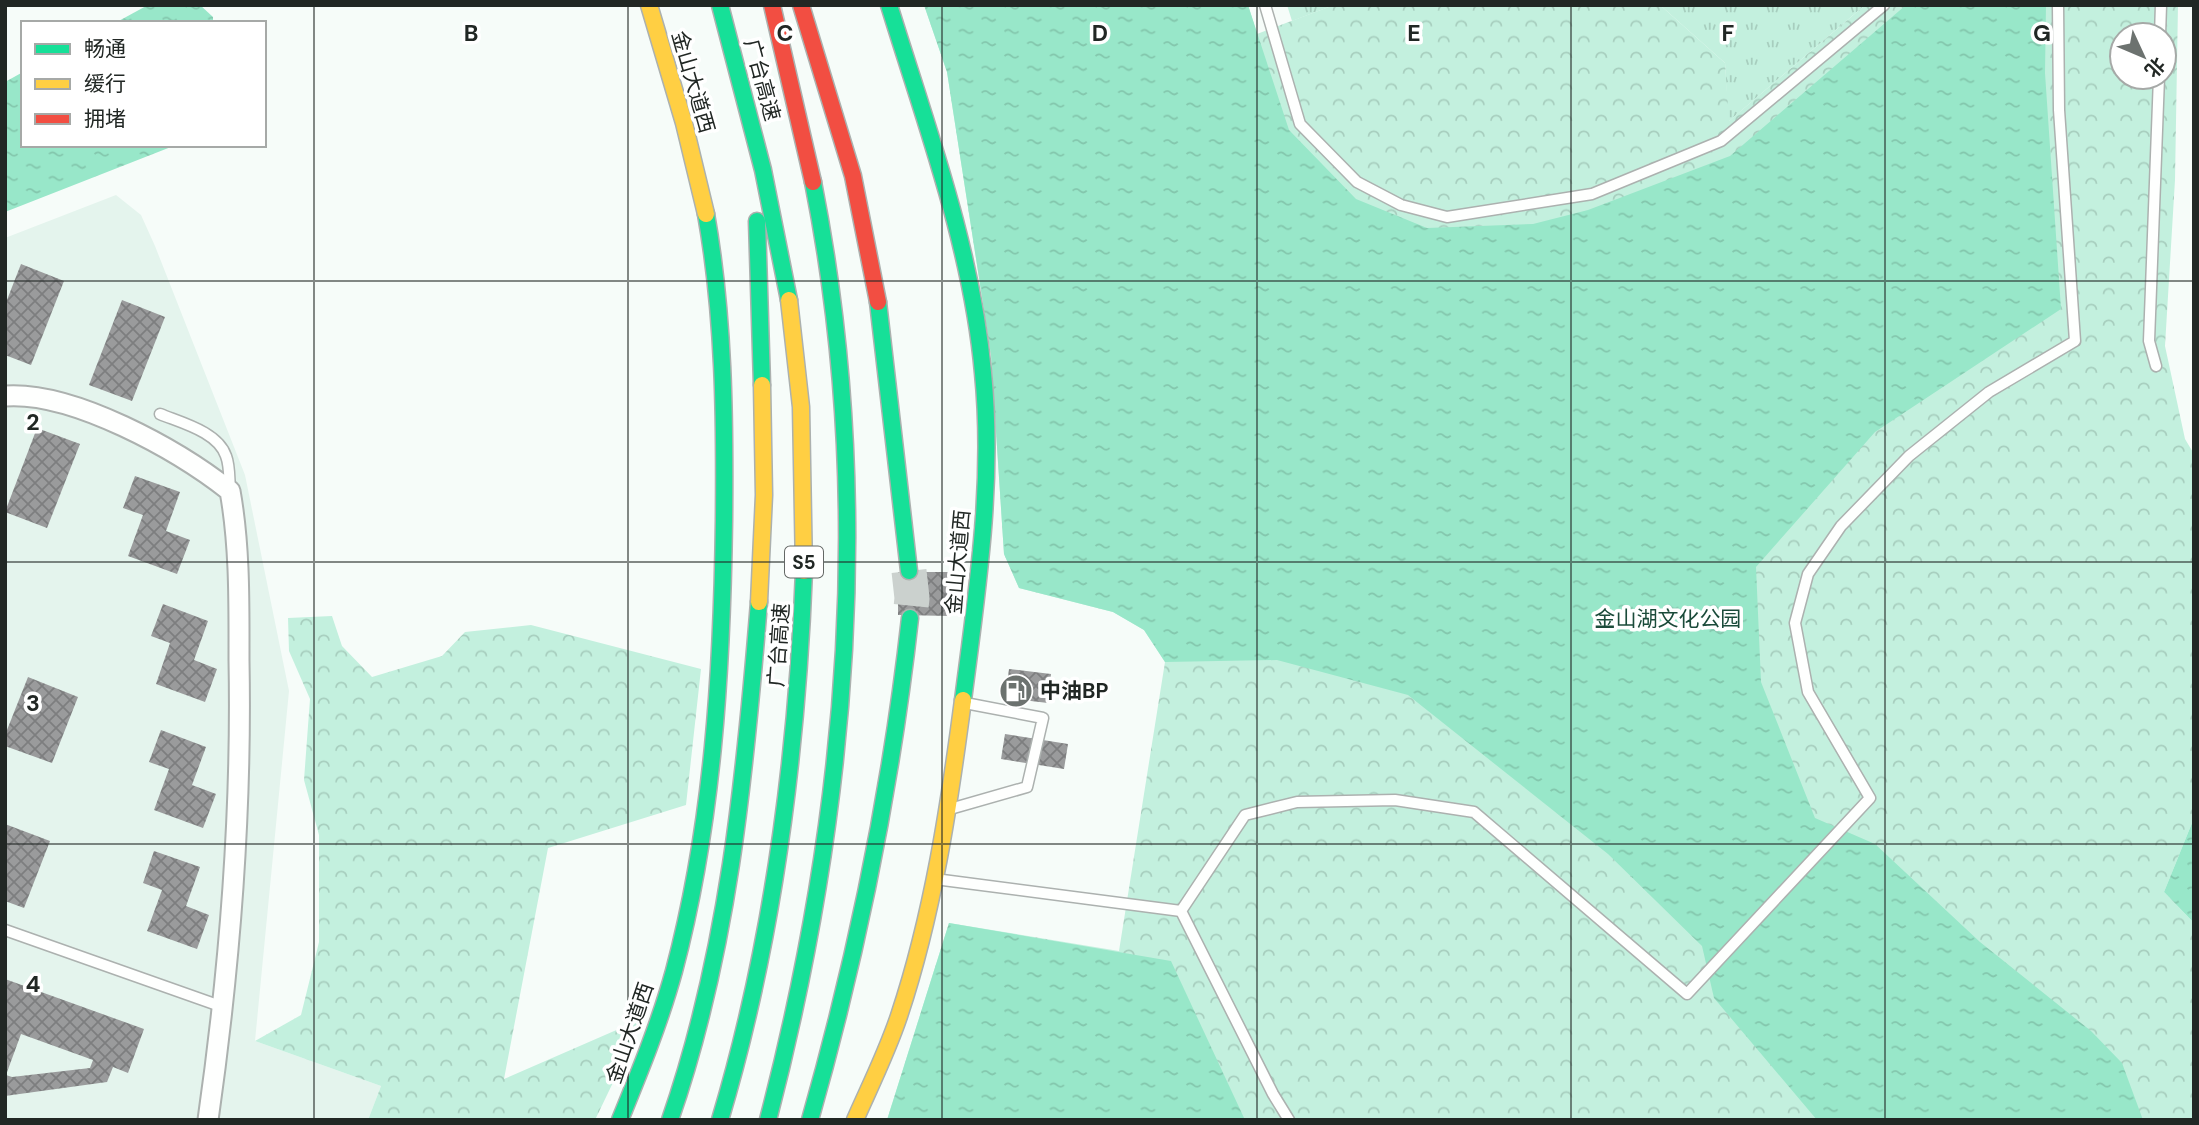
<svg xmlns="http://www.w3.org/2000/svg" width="2199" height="1125" font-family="'DM Sans','Noto Sans SC',sans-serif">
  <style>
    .built { fill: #e4f4ed }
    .grass { fill: url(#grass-tufts) }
    .forest { fill: url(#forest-crowns); fill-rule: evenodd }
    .water { fill: url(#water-ripples) }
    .building { fill: url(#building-cross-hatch); fill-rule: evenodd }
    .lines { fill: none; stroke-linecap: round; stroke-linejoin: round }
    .highway-tunnel { stroke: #cbd1ce; stroke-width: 35; stroke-dasharray: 35 18; stroke-linecap: butt }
    .lane-casing { stroke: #acb1af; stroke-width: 13 }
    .street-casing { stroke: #acb1af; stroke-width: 23 }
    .fast-casing { stroke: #acb1af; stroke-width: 19 }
    .slow-casing { stroke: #acb1af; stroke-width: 19 }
    .jam-casing { stroke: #acb1af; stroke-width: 19 }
    .lane { stroke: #fefffe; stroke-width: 10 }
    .street { stroke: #fefffe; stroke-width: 19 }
    .fast { stroke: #16e098; stroke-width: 16 }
    .slow { stroke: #ffcf43; stroke-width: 16 }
    .jam { stroke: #f24e42; stroke-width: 16 }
    .grid { fill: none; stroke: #212724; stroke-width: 2; stroke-opacity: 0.55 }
    .labels { text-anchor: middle; stroke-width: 7; stroke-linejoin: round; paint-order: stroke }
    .shield { fill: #fff; stroke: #646866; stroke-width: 2 }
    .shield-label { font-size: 19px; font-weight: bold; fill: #212724 }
    .street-label { font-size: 21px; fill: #212724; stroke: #fff }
    .park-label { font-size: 21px; fill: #1b4b3a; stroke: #fff }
    .poi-label { font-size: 21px; font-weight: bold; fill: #212724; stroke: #fff; text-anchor: start }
    .grid-label { font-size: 23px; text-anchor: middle; font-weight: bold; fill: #212724; stroke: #fff; stroke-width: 7; stroke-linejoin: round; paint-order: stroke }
  </style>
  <defs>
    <pattern id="grass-tufts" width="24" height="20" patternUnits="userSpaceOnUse" patternTransform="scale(1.75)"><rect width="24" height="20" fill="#c3f0de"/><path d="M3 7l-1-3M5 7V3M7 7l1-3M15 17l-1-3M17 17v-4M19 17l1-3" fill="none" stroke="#a7cebe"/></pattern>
    <pattern id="forest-crowns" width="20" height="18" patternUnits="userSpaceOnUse" patternTransform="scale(1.75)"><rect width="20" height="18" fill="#c3f0de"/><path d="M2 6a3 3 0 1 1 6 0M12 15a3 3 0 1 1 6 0" fill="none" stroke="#a7cebe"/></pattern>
    <pattern id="water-ripples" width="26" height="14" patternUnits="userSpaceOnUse" patternTransform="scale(1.75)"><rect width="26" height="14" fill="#98e7c9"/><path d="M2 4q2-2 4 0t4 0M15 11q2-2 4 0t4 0" fill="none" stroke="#83c6ac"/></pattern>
    <pattern id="building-cross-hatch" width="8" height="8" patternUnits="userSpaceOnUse" patternTransform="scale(1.75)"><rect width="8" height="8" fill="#9a9b9c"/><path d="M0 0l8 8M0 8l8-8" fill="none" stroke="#7d7e7f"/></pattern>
  </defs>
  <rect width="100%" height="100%" fill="#f6fcf9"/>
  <polygon class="built" points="116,195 141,215 155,246 245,475 289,691 255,1041 381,1086 368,1120 5,1120 5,238"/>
  <g class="grass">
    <polygon points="1287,5 1334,5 1292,21"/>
    <polygon points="1660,5 1865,5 1728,122 1725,63"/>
  </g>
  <g class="forest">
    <path d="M924 5H1248L1257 34 1334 5H1660L1725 63 1729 121 1865 5H2178L2175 180 2165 346 2185 439 2194 454V818L2164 892 2194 923V1120H887L949 923 1119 951 1165 662 1144 630 1113 612 1019 588 1004 554 991 355 947 72ZM2122 35H2164V77H2122Z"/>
    <polygon points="332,616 342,646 372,677 442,656 465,632 531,625 701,669 686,805 548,848 504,1079 644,1018 595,1120 368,1120 381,1086 255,1041 301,1015 319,942 319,835 304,780 310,699 289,651 288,618"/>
  </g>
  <g class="water">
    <polygon points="148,5 200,5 213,17 213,23 115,23"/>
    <polygon points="924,5 1248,5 1289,130 1356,199 1427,228 1533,224 1588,210 1730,156 1906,5 2046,5 2045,73 2061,309 1875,432 1756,567 1761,682 1815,818 1875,844 1980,942 2091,1031 2122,1063 2143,1120 1817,1120 1714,998 1702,946 1608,854 1408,695 1277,660 1165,662 1144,630 1113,612 1019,588 1004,554 991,355 947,72"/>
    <polygon points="23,72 23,145 176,145 5,212 5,82"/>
    <polygon points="2194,818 2194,923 2164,892"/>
    <polygon points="949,923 1171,961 1245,1120 887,1120"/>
  </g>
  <g class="building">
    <polygon points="21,264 64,281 31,365 5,355 5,305"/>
    <polygon points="122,300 165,317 132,401 89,385"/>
    <polygon points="37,428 80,444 47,528 5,512"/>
    <polygon points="135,476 180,492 166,531 190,540 177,574 128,556 143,515 123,508"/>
    <polygon points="898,572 950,572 950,616 898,615"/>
    <polygon points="163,604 208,621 194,660 217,669 205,702 156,684 170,643 151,636"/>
    <polygon points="1009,669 1051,674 1048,703 1005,698"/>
    <polygon points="28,677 78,697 52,763 5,746 5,735"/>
    <polygon points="161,730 206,747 192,785 216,794 203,828 154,810 169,769 149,762"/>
    <polygon points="1005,734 1068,744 1064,769 1001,759"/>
    <polygon points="5,824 50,841 24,908 5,901"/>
    <polygon points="154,851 200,867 186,906 209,915 197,949 147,931 162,890 143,883"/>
    <path d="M5 979 144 1029 128 1073 113 1067 107 1082 5 1096ZM21 1034 93 1060 90 1068 12 1077 6 1075Z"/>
  </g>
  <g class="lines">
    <polyline class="highway-tunnel" points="909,571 912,598 910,618"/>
    <defs>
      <g id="lane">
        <polyline points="1265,5 1300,124 1357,182 1401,205 1447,217 1592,194 1721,141 1884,5"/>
        <polyline points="2160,35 2161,5"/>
        <polyline points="2156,366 2149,341 2159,77"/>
        <path d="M160 414C182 423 218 432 226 456 230 466 229 480 230 490"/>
        <polyline points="950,809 1027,787 1043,718 965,703"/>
        <polyline points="935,879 1181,911"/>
        <polyline points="5,930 223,1007"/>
        <polyline points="1289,1120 1273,1094 1181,911 1245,815 1297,802 1395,800 1474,812 1687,994 1870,798 1808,692 1795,623 1808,574 1841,526 1909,456 1989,392 2075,341 2059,110 2058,5"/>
      </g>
      <path id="street" d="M5 396C73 391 178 450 230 491 240 546 239 605 239 660 242 816 230 966 208 1120"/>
      <g id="fast">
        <polyline points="720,5 763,170 789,300"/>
        <path d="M889 5C926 125 972 248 983 373 994 483 977 592 963 700"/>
        <polyline points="757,221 762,385"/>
        <polyline points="878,302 909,571"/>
        <path d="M620 1120C640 1071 660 1022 674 971 713 824 722 672 724 520 725 418 724 315 706 214"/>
        <path d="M670 1120C728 953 745 777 759 602"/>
        <path d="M720 1120C773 943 797 755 804 571"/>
        <path d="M768 1120C848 813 875 495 813 182"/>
        <path d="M810 1120C857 955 891 789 910 618"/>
      </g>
      <g id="slow">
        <polyline points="649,5 684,123 706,214"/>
        <polyline points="789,300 801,407 804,571"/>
        <polyline points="759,602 764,495 762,385"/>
        <path d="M855 1120C870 1086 887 1052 899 1016 933 914 949 807 963 700"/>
      </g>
      <g id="jam">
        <polyline points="772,5 813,182"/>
        <polyline points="801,5 853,176 878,302"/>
      </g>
    </defs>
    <use href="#lane" class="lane-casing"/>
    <use href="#street" class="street-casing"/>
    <use href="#fast" class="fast-casing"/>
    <use href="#slow" class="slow-casing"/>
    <use href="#jam" class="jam-casing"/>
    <use href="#lane" class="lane"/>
    <use href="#street" class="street"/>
    <use href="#fast" class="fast"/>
    <use href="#slow" class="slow"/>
    <use href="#jam" class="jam"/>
  </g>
  <path class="grid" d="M314 5V1120M628 5V1120M942 5V1120M1257 5V1120M1571 5V1120M1885 5V1120M5 281H2194M5 562H2194M5 844H2194"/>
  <defs>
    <symbol id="fuel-disc" viewBox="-11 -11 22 22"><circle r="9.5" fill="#6c726f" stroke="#fff"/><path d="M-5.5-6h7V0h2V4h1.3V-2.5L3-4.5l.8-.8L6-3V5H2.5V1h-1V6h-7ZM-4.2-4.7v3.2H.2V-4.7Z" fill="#fff"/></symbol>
  </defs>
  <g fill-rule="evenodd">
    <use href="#fuel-disc" x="997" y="672" width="38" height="38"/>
  </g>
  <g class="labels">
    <rect class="shield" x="785" y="546.5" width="38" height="31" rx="5"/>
    <g class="shield-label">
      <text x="804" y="569">S5</text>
    </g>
    <g class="street-label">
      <text transform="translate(762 80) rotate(75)" y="7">广台高速</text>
      <text transform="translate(693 82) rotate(74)" y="7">金山大道西</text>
      <text transform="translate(958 562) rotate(-85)" y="7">金山大道西</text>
      <text transform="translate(779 645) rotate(-86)" y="7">广台高速</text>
      <text transform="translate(630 1033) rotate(-71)" y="7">金山大道西</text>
    </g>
    <g class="park-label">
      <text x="1668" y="626">金山湖文化公园</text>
    </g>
    <g class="poi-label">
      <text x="1040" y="698">中油BP</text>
    </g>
  </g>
  <g class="grid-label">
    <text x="471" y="41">B</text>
    <text x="785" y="41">C</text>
    <text x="1100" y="41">D</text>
    <text x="1414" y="41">E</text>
    <text x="1728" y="41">F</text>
    <text x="2042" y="41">G</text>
    <text x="33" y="430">2</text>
    <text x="33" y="711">3</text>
    <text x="33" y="992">4</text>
  </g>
  <rect width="2199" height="1125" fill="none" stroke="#212724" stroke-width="14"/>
  <rect x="21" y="21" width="245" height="126" fill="#ffffff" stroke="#a6a9a7" stroke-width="2"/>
  <rect x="35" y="44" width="35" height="10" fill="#16e098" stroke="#a6a9a7" stroke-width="2"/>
  <text x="84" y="56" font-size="21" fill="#212724">畅通</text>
  <rect x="35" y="79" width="35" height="10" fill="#ffcf43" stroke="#a6a9a7" stroke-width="2"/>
  <text x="84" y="91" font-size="21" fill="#212724">缓行</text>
  <rect x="35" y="114" width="35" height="10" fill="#f24e42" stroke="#a6a9a7" stroke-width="2"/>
  <text x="84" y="126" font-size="21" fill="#212724">拥堵</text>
  <g transform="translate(2143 56) rotate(134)"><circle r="33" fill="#ffffff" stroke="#a6a9a7" stroke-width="2"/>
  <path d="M0-5L12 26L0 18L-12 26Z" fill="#6c726f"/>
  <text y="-10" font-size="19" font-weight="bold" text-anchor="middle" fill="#212724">北</text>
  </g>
</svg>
